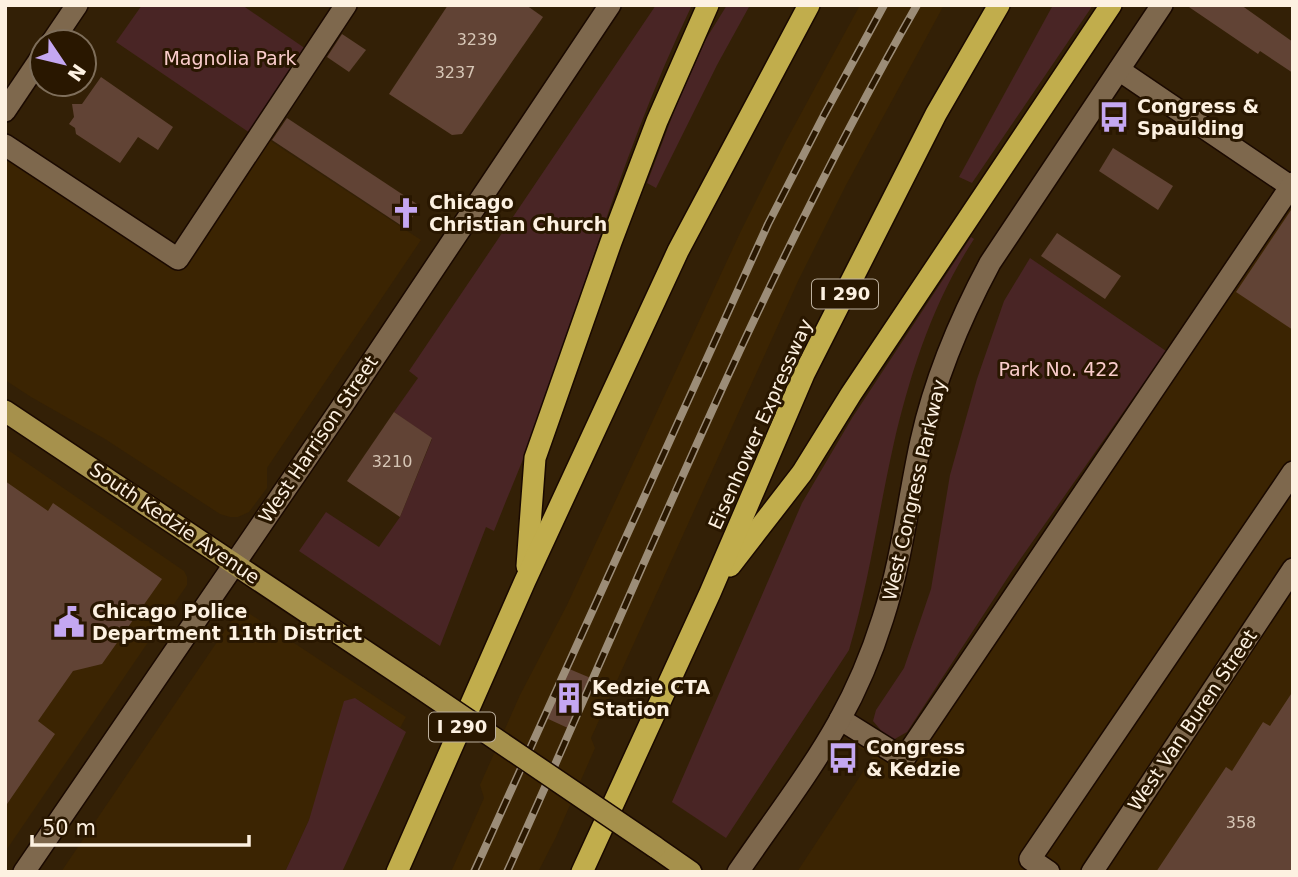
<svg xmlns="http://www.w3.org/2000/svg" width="1298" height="877" font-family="'DejaVu Sans',sans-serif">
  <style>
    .built { fill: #3b2402 }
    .green { fill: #492525 }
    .building { fill: #614335 }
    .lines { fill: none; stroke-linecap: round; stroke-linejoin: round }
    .minor-casing { stroke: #1a0900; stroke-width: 24 }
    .major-casing { stroke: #1a0900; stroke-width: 24 }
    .highway-casing { stroke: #1a0900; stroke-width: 24 }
    .minor { stroke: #7e684d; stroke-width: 21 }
    .major { stroke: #a6914c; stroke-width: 21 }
    .highway { stroke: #c1ad4c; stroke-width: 21 }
    .rail-casing { stroke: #9c8d78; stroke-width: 8 }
    .rail { stroke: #291700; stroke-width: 5; stroke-dasharray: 16; stroke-linecap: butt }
    .major-bridge-casing { stroke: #1a0900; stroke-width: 24; stroke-linecap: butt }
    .major-bridge { stroke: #a6914c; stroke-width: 21 }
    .labels { text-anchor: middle; stroke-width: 6; stroke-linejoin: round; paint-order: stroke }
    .number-label { font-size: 16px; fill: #d6c6b6 }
    .shield { fill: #291700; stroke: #bdb09e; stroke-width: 2 }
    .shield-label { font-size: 18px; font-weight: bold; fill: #fdf1e1 }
    .park-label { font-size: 19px; fill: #facccb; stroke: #291700 }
    .poi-label { font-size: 19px; font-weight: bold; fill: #fdf1e1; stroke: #291700; text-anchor: start }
    .street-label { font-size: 19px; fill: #fdf1e1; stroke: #291700 }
  </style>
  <rect width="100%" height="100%" fill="#332006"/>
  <g class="built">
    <polygon points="860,5 944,5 845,187 799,279 591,738 595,748 556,837 538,872 451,872 484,798 480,785 520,695 567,605 740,233 786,141"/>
    <polygon points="260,134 421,240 267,468 267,488 249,512 238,517 230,517 220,514 105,439 31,397 5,380 5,156 177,258"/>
    <polygon points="1283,197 1293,203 1293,872 797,872 874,755 847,742 855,728 903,759"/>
    <polygon points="5,448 184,571 187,577 187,585 5,852"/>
    <polygon points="244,610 406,717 400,728 355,698 309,820 285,872 61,872 238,611"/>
  </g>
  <g class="green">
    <polygon points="142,5 242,5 306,49 250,133 116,42"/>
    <path d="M656 5H692C628 138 587 279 539 418 525 456 509 493 494 531L486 527 440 646 299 551 326 512 379 547 400 517 432 439 394 412 418 378 409 371Z"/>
    <polygon points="727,5 750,5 717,65 656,188 647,183 675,109 706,39"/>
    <polygon points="1053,5 1093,5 972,183 959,177"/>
    <path d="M971 237 974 239C933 302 910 373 893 447 878 514 869 583 849 650L726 838 672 802 802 503 852 418Z"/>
    <polygon points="1030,258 1166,351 1012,571 907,732 893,740 884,734 873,721 876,710 904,668 931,589 950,475 977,379 1004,301"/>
    <polygon points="355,698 406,732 342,872 285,872 309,820 344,701"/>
  </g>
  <g class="building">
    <polygon points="448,5 526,5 543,17 462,134 452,135 389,94"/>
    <polygon points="1186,5 1241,5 1293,42 1293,73 1260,51 1258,54"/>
    <polygon points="342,34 366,50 349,72 327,57"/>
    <polygon points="101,77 173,127 158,150 138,137 120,163 76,134 75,128 69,124 74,117 72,104 82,104"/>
    <polygon points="287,118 420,206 405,228 272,140"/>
    <polygon points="1113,148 1173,186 1158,210 1099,171"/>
    <polygon points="1293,207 1293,330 1236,292"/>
    <polygon points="1057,233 1121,276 1105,299 1041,256"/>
    <polygon points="394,412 432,438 400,517 347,481"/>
    <polygon points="5,481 48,511 53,503 162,579 102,664 73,671 38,721 55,734 5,807"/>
    <polygon points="567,668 593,679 570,729 544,717"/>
    <polygon points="1293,691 1293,872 1156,872 1226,767 1232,771 1263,722 1270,726"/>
  </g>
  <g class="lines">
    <defs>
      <g id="minor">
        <polyline points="52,42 77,5"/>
        <polyline points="1119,70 1293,188"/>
        <polyline points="5,111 42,56"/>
        <polyline points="5,145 178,259 346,5"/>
        <polyline points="840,719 904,759 1293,183"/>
        <polyline points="24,872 341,408 610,5"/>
        <path d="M738 872C772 822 810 773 839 721 857 689 872 653 883 618 902 560 908 500 921 441 935 378 960 319 990 263L1162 5"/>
        <polyline points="1049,872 1030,859 1293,472"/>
        <polyline points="1092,872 1293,569"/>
      </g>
      <g id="major">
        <polyline points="5,411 419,687"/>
        <polyline points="655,847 691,872"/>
      </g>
      <g id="highway">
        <polyline points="527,566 535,458 611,242 657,121 708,5"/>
        <polyline points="730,566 802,473 851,394 1111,5"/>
        <polyline points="397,872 525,581 678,251 809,5"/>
        <polyline points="582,872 710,593 804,374 936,114 999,5"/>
      </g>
    </defs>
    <use href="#minor" class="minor-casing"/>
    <use href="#major" class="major-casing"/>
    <use href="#highway" class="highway-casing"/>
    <use href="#minor" class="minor"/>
    <use href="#major" class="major"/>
    <use href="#highway" class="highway"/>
    <defs>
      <g id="rail">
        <polyline points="474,872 768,224 824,115 884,5"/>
        <path d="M507 872C639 581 757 283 917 5"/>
      </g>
    </defs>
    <use href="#rail" class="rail-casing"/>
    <use href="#rail" class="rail"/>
    <defs>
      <polyline id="major-bridge" points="419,687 655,847"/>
    </defs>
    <use href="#major-bridge" class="major-bridge-casing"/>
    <use href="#major-bridge" class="major-bridge"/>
  </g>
  <defs>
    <symbol id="bus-bare" viewBox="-9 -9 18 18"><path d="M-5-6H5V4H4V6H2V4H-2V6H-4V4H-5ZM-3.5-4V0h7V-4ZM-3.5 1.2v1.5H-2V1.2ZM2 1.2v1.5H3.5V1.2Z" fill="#c4a7f1" stroke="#291700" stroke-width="2.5" paint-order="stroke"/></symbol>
    <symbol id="church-bare" viewBox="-9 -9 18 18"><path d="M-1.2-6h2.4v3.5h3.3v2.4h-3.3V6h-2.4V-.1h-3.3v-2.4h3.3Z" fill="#c4a7f1" stroke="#291700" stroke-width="2.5" paint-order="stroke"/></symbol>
    <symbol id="civic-bare" viewBox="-9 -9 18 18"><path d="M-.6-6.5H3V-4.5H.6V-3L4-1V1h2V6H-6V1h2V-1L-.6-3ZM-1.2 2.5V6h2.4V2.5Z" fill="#c4a7f1" stroke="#291700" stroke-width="2.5" paint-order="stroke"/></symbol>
    <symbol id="building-bare" viewBox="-9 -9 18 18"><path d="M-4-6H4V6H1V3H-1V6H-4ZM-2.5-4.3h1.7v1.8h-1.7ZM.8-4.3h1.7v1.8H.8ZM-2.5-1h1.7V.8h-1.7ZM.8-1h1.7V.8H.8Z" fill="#c4a7f1" stroke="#291700" stroke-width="2.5" paint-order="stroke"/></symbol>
  </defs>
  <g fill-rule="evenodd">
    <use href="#bus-bare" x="1092" y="95" width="44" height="44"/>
    <use href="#church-bare" x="384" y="191" width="44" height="44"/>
    <use href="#civic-bare" x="47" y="600" width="44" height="44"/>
    <use href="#building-bare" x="547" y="676" width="44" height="44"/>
    <use href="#bus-bare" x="821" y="736" width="44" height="44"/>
  </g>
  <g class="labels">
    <g class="number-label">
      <text x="477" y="45">3239</text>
      <text x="455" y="78">3237</text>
      <text x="392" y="467">3210</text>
      <text x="1241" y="828">358</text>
    </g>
    <g class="shield">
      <rect x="812" y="279.5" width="66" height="29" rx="5"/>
      <rect x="429" y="712.5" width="66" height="29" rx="5"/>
    </g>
    <g class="shield-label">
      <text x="845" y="300">I 290</text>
      <text x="462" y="733">I 290</text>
    </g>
    <g class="park-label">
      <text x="230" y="65">Magnolia Park</text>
      <text x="1059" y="376">Park No. 422</text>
    </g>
    <g class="poi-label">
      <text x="1137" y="113">Congress &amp;<tspan x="1137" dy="22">Spaulding</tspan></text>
      <text x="429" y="209">Chicago<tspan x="429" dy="22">Christian Church</tspan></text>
      <text x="92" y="618">Chicago Police<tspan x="92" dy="22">Department 11th District</tspan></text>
      <text x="592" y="694">Kedzie CTA<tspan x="592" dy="22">Station</tspan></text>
      <text x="866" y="754">Congress<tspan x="866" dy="22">&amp; Kedzie</tspan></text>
    </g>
    <g class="street-label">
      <text transform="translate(760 424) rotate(-66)" y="7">Eisenhower Expressway</text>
      <text transform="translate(318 439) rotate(-56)" y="7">West Harrison Street</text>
      <text transform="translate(914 490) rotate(-77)" y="7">West Congress Parkway</text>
      <text transform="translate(175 523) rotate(34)" y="7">South Kedzie Avenue</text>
      <text transform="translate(1192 720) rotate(-56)" y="7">West Van Buren Street</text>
    </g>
  </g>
  <rect width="1298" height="877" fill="none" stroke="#fdf1e1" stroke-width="14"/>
  <g transform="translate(63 63) rotate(125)"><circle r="33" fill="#291700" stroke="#7e6e5a" stroke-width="2"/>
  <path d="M0-5L12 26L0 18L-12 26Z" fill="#c4a7f1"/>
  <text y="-10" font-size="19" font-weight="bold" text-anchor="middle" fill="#fdf1e1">N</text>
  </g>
  <path d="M32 835v10h217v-10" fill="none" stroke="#fdf1e1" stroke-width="3.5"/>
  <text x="42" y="835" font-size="21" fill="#fdf1e1" stroke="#291700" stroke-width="5" paint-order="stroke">50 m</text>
</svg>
